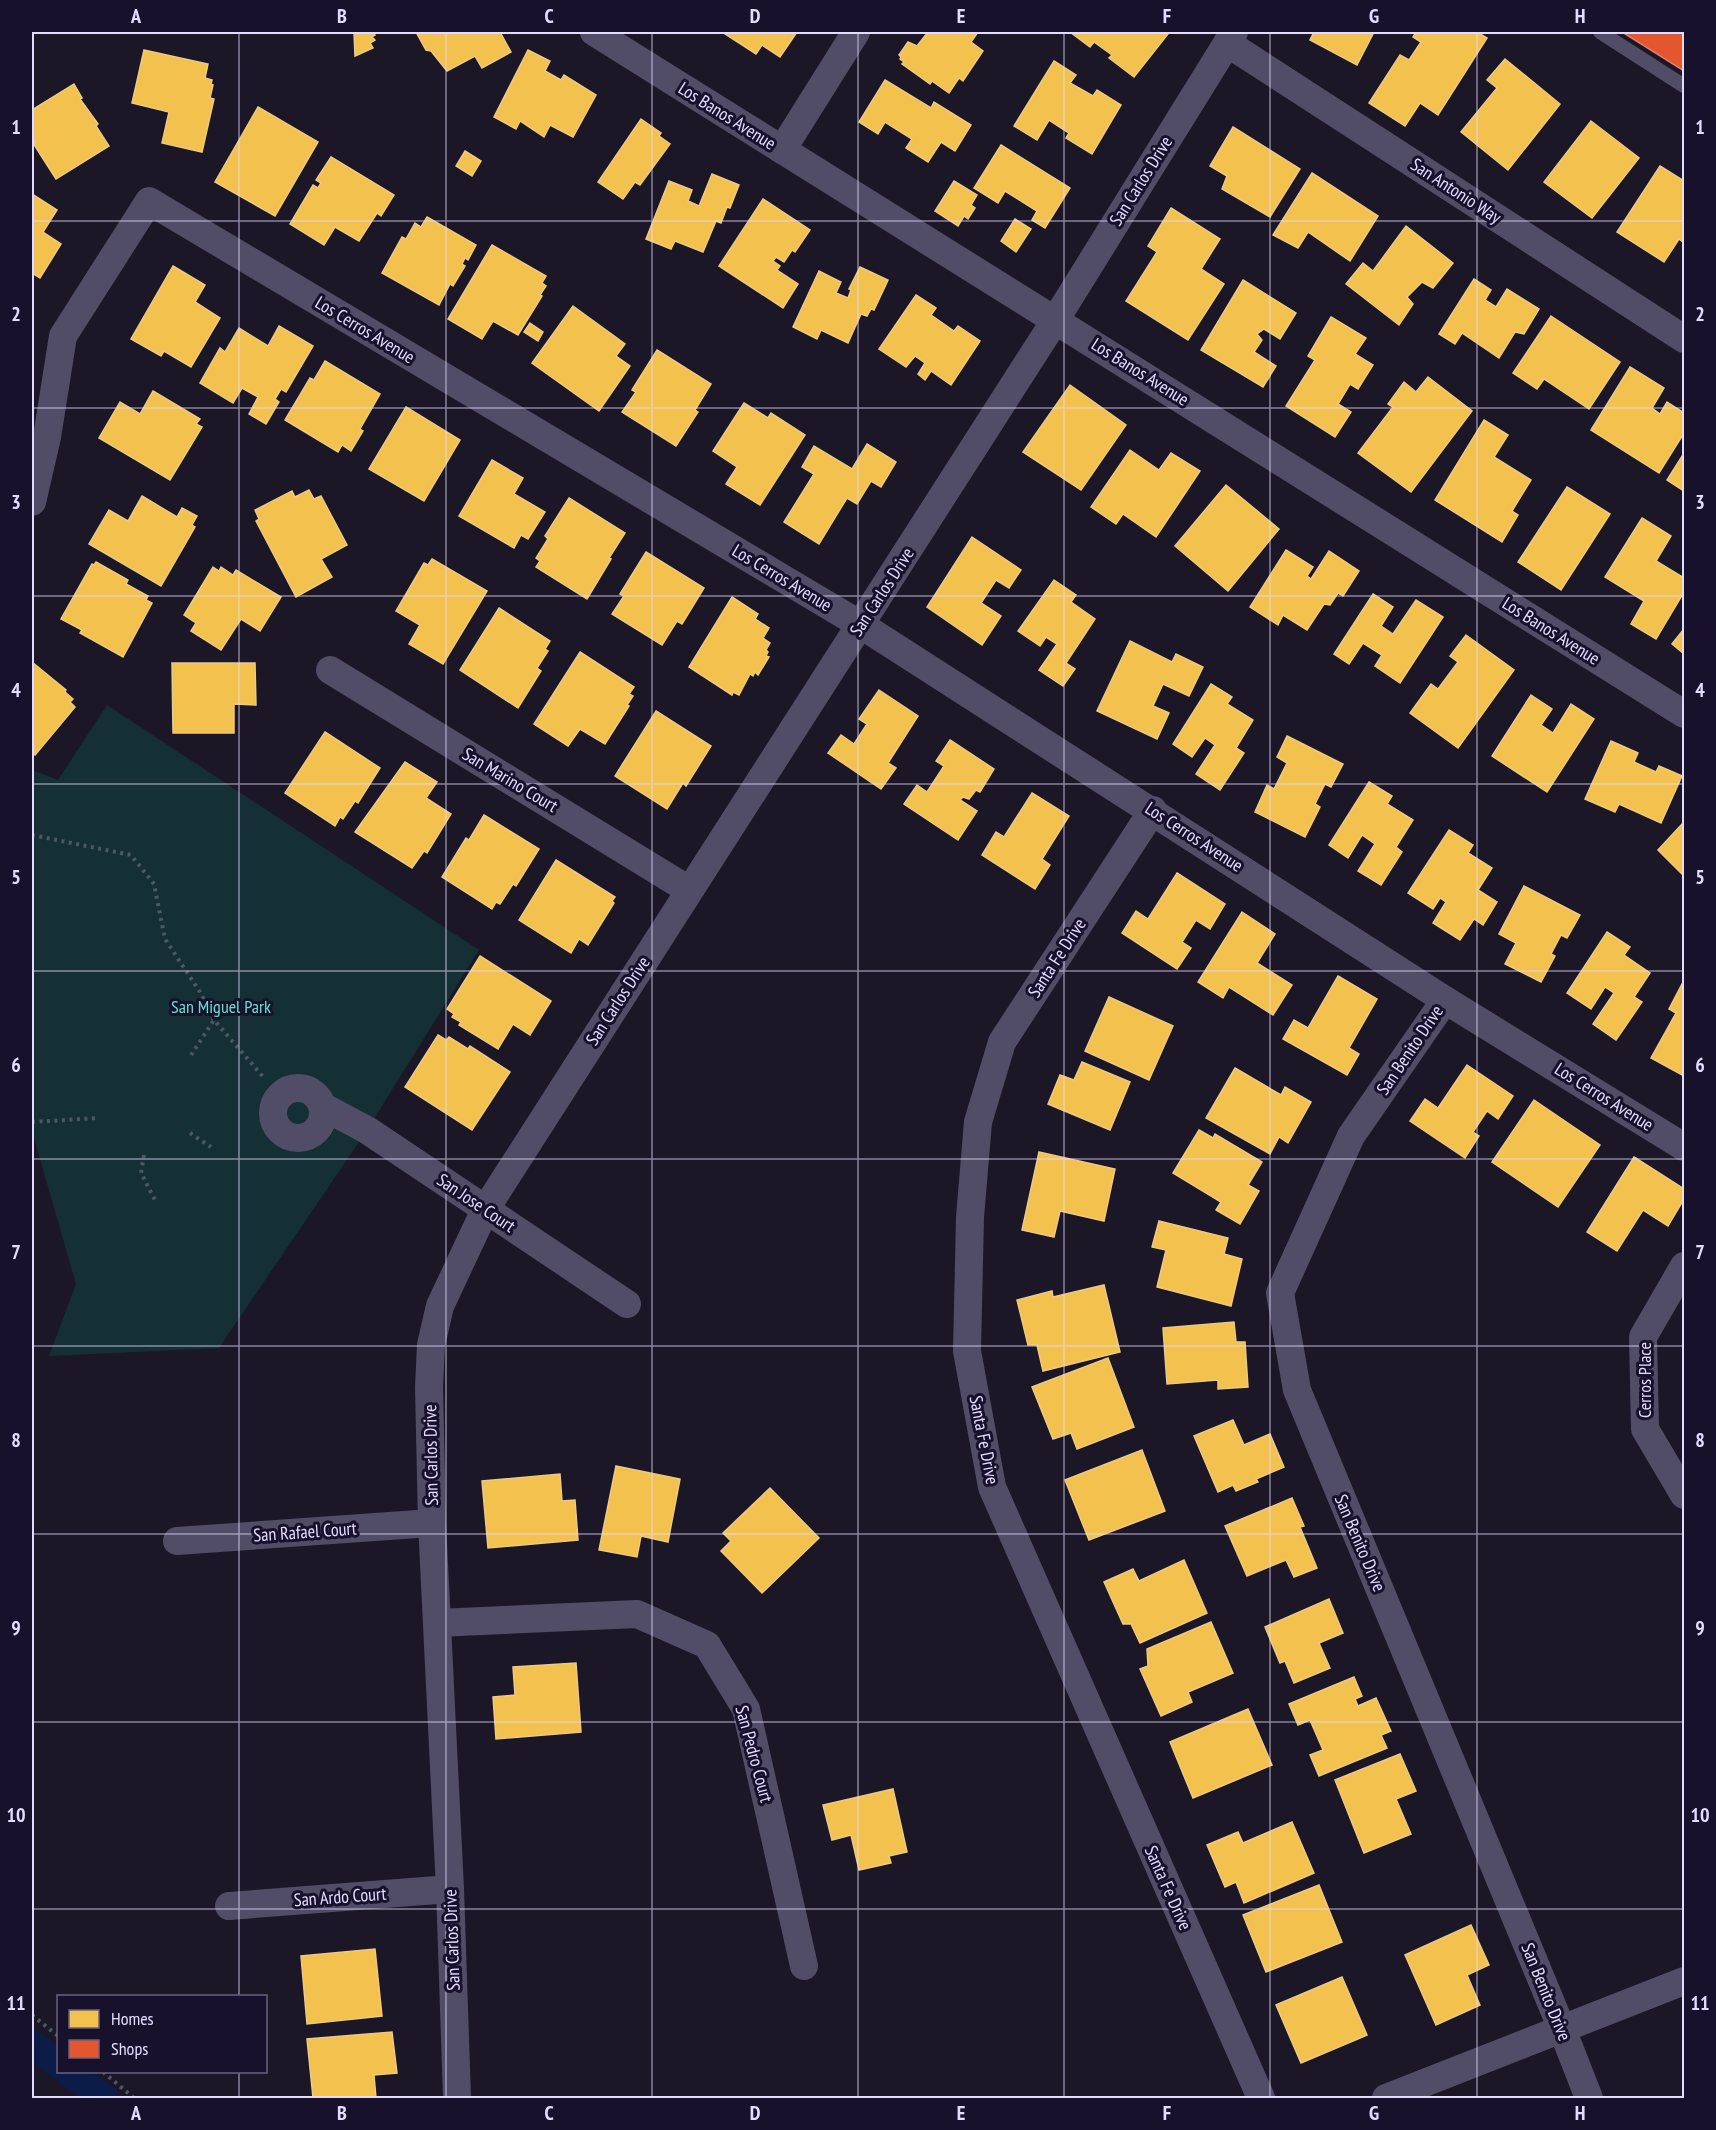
<svg xmlns="http://www.w3.org/2000/svg" width="1716" height="2130" font-family="'PT Sans Narrow',sans-serif">
  <style>
    .green { fill: #153034 }
    .homes { fill: #f2c14e; stroke: #eec983; stroke-width: 1.5 }
    .shops { fill: #e4572e; stroke: #e47f6d; stroke-width: 1.5 }
    .lines { fill: none; stroke-linecap: round; stroke-linejoin: round }
    .canal { stroke: #0c1c48; stroke-width: 28 }
    .path { stroke: #4b5767; stroke-width: 4; stroke-dasharray: 3 4.5; stroke-linecap: butt }
    .lane { stroke: #514d66; stroke-width: 14 }
    .street { stroke: #514d66; stroke-width: 28 }
    .grid { fill: none; stroke: #e4dcff; stroke-width: 1.5; stroke-opacity: 0.55 }
    .labels { text-anchor: middle; stroke-width: 6; stroke-linejoin: round; paint-order: stroke }
    .street-label { font-size: 18px; fill: #e4dcff; stroke: #18112c }
    .park-label { font-size: 18px; fill: #65e2cf; stroke: #18112c }
    .neatline { fill: none; stroke: #e4dcff; stroke-width: 2 }
    .grid-label { font-size: 20px; text-anchor: middle; font-weight: bold; fill: #e4dcff }
  </style>
  <rect width="100%" height="100%" fill="#1b1726"/>
  <polygon class="green" points="107,705 479,950 367,1130 219,1348 49,1356 76,1284 32,1131 32,770 58,780"/>
  <g class="homes">
    <polygon points="356,32 373,32 375,35 372,37 375,40 370,43 373,48 355,56 354,33"/>
    <polygon points="416,32 500,32 511,52 482,68 475,56 447,71 431,51 426,50"/>
    <polygon points="722,32 797,32 780,57 762,45 756,54"/>
    <polygon points="928,32 978,32 971,42 983,51 963,81 959,78 949,93 932,81 930,84 902,64 904,62 900,59 901,57 899,55 908,42 917,46"/>
    <polygon points="1070,32 1165,32 1168,34 1134,77 1109,58 1112,55 1094,42 1090,47"/>
    <polygon points="1314,32 1374,32 1357,65 1310,40"/>
    <polygon points="1416,32 1477,32 1487,38 1438,115 1420,103 1405,126 1369,103 1400,55 1409,60 1421,42 1413,37"/>
    <polygon points="144,50 208,64 205,78 212,80 211,84 213,85 210,98 214,99 202,152 162,143 169,112 132,103"/>
    <polygon points="528,50 550,61 545,71 561,80 564,75 596,95 573,137 550,125 544,137 520,121 516,129 494,117"/>
    <polygon points="1505,59 1560,104 1508,170 1461,132 1497,88 1487,80"/>
    <polygon points="1054,61 1076,75 1070,83 1093,96 1097,90 1121,105 1092,154 1066,138 1069,133 1049,120 1037,140 1014,126"/>
    <polygon points="885,80 931,108 934,102 971,125 955,151 941,142 928,162 906,148 912,139 885,122 878,134 859,122"/>
    <polygon points="74,84 82,98 80,99 98,124 96,126 109,146 56,179 33,143 35,142 32,136 32,110"/>
    <polygon points="258,107 318,142 275,216 215,182"/>
    <polygon points="641,119 661,133 659,136 670,144 640,185 635,182 623,199 598,182"/>
    <polygon points="1591,121 1639,158 1592,218 1544,182"/>
    <polygon points="1233,127 1300,169 1270,217 1222,189 1227,176 1210,166"/>
    <polygon points="1001,145 1070,188 1045,228 1032,220 1037,211 1005,191 998,203 974,188"/>
    <polygon points="465,151 481,161 472,176 456,166"/>
    <polygon points="331,157 394,195 381,216 377,213 359,241 335,227 324,245 290,224 313,185 318,188 321,183 316,180"/>
    <polygon points="1660,166 1684,181 1684,243 1679,239 1664,262 1617,232"/>
    <polygon points="1312,173 1378,216 1350,261 1308,232 1298,248 1273,235"/>
    <polygon points="712,174 739,185 730,208 727,207 721,223 716,221 703,252 675,241 671,249 646,239 669,181 692,190 688,201 699,206"/>
    <polygon points="954,181 977,195 971,205 975,208 968,219 964,216 958,226 935,211"/>
    <polygon points="32,194 57,210 43,232 61,244 40,278 32,273"/>
    <polygon points="763,199 810,230 795,252 792,250 784,262 776,257 773,261 780,266 777,270 798,284 783,308 719,266"/>
    <polygon points="1171,208 1220,239 1201,269 1224,284 1188,340 1126,301 1157,252 1148,246"/>
    <polygon points="427,217 476,245 468,260 465,258 462,264 465,266 453,286 450,284 439,305 382,273 402,237 406,239 415,223 421,227"/>
    <polygon points="1015,219 1031,229 1016,252 1001,241"/>
    <polygon points="1406,226 1453,263 1433,288 1422,282 1407,297 1413,304 1399,325 1346,284 1363,263 1373,271"/>
    <polygon points="492,245 546,276 542,283 546,286 540,295 542,296 518,335 493,321 482,339 448,319"/>
    <polygon points="173,266 205,285 195,302 220,318 191,367 164,351 161,356 131,339"/>
    <polygon points="860,267 888,280 874,310 871,309 867,316 861,314 848,343 821,330 817,339 793,327 819,271 841,282 836,293 848,298 851,290 849,289"/>
    <polygon points="1474,279 1491,290 1485,300 1496,307 1507,289 1539,309 1524,334 1515,332 1499,358 1462,333 1455,344 1439,334"/>
    <polygon points="1243,280 1296,313 1280,339 1264,329 1257,334 1262,340 1254,352 1276,366 1263,387 1201,350"/>
    <polygon points="916,295 936,308 931,315 954,331 958,326 980,341 951,385 931,371 925,380 918,374 925,363 915,356 906,367 879,349"/>
    <polygon points="573,306 625,344 616,356 630,366 599,411 532,363"/>
    <polygon points="1551,316 1620,362 1589,409 1544,379 1537,389 1513,373"/>
    <polygon points="1331,317 1366,338 1355,354 1373,365 1358,389 1350,384 1338,404 1351,412 1335,437 1286,406 1315,360 1308,356"/>
    <polygon points="530,323 543,332 538,341 524,332"/>
    <polygon points="279,326 313,346 286,392 281,389 275,399 279,402 266,424 249,414 258,397 242,388 233,403 200,383 220,348 225,352 239,328 268,346"/>
    <polygon points="657,350 711,384 695,410 698,412 676,446 622,412 636,392 632,390"/>
    <polygon points="325,361 380,394 360,429 363,431 351,451 342,445 338,452 285,420 310,378 314,380"/>
    <polygon points="1630,367 1664,388 1652,408 1660,414 1667,402 1684,413 1684,433 1659,473 1591,430"/>
    <polygon points="1428,377 1472,411 1411,492 1358,453 1393,407 1388,404 1404,382 1416,392"/>
    <polygon points="1070,385 1126,425 1081,490 1023,452"/>
    <polygon points="153,391 200,419 196,424 202,427 170,480 99,438 120,402 140,414"/>
    <polygon points="744,403 768,418 771,413 805,435 760,505 726,484 737,467 713,451"/>
    <polygon points="406,407 460,440 424,501 369,469"/>
    <polygon points="1484,420 1508,435 1494,457 1531,480 1512,511 1518,515 1502,542 1435,500"/>
    <polygon points="867,444 896,462 881,487 871,481 857,504 847,498 819,544 784,522 814,474 802,467 814,446 852,469"/>
    <polygon points="1130,450 1159,470 1171,453 1200,471 1156,537 1123,514 1116,524 1091,507"/>
    <polygon points="1684,453 1684,491 1667,480"/>
    <polygon points="492,460 523,478 514,494 545,512 528,539 521,535 514,548 459,516"/>
    <polygon points="1226,485 1279,529 1228,591 1175,546"/>
    <polygon points="1567,487 1610,514 1561,590 1518,562"/>
    <polygon points="309,490 314,499 321,496 347,545 321,559 332,577 296,597 256,521 259,519 255,510 292,491 295,497"/>
    <polygon points="142,496 177,517 182,508 197,516 192,525 195,527 161,586 89,544 109,510 128,521"/>
    <polygon points="569,498 625,533 609,558 611,559 587,599 536,567 540,561 536,558 548,539 545,536"/>
    <polygon points="1642,518 1671,536 1656,561 1684,578 1684,592 1656,639 1631,624 1644,601 1605,577"/>
    <polygon points="972,537 1021,570 1009,588 996,580 981,603 1001,616 982,645 927,607"/>
    <polygon points="1286,550 1313,567 1307,576 1311,579 1329,551 1359,571 1343,596 1338,593 1330,605 1324,604 1307,630 1283,615 1278,625 1250,607"/>
    <polygon points="646,552 704,588 682,624 677,621 662,645 612,614 624,596 620,594"/>
    <polygon points="432,559 487,591 443,664 409,644 420,625 396,611 424,563 428,565"/>
    <polygon points="96,562 128,580 126,584 148,596 146,600 152,603 123,657 80,633 82,630 61,619 92,564 94,565"/>
    <polygon points="213,567 219,571 221,567 233,575 236,570 281,597 260,631 241,619 221,650 191,631 196,623 184,615"/>
    <polygon points="1054,580 1076,595 1071,602 1095,619 1066,663 1075,669 1063,686 1039,670 1057,644 1046,637 1040,646 1018,631"/>
    <polygon points="1373,594 1393,607 1381,626 1393,634 1416,600 1443,617 1400,683 1375,666 1382,655 1363,643 1349,664 1334,654"/>
    <polygon points="732,597 758,614 755,619 769,628 763,638 770,643 766,650 768,652 766,656 769,657 758,675 755,672 753,676 750,674 739,695 733,692 732,695 689,667"/>
    <polygon points="499,608 550,641 545,649 548,651 537,668 541,671 518,708 460,670"/>
    <polygon points="1684,629 1684,654 1672,644"/>
    <polygon points="1466,635 1514,670 1458,748 1410,713 1431,684 1438,689 1458,662 1450,656"/>
    <polygon points="1130,641 1172,662 1176,654 1203,667 1189,696 1163,684 1153,706 1169,713 1157,739 1097,711"/>
    <polygon points="580,652 634,687 629,694 633,696 627,705 629,706 605,744 580,729 568,746 534,724"/>
    <polygon points="32,662 66,690 65,692 73,699 70,702 75,707 35,755 32,751"/>
    <polygon points="172,663 255,663 256,705 234,704 234,733 173,733"/>
    <polygon points="1211,684 1232,697 1227,704 1253,720 1236,748 1244,753 1220,790 1196,774 1215,745 1205,738 1192,757 1173,744"/>
    <polygon points="879,690 918,716 888,763 896,768 881,789 828,753 841,735 854,744 867,724 859,719"/>
    <polygon points="1531,695 1552,709 1541,725 1553,733 1571,704 1594,719 1547,792 1492,756"/>
    <polygon points="656,711 711,746 686,786 683,783 667,809 615,776"/>
    <polygon points="325,732 380,768 358,803 355,801 343,819 340,817 335,826 285,793"/>
    <polygon points="1287,736 1343,764 1331,787 1325,784 1315,804 1320,807 1305,837 1255,812 1267,785 1274,789 1287,763 1277,757"/>
    <polygon points="950,740 994,769 980,792 976,790 969,799 963,797 960,800 977,811 958,840 904,804 917,785 927,792 944,766 936,761"/>
    <polygon points="1611,741 1638,753 1634,762 1656,772 1659,766 1682,776 1661,823 1619,804 1615,812 1585,799"/>
    <polygon points="405,762 437,782 426,798 451,814 427,853 424,851 412,868 355,832"/>
    <polygon points="1369,782 1392,796 1387,804 1413,820 1396,847 1402,852 1381,885 1358,871 1375,844 1362,835 1348,858 1329,845"/>
    <polygon points="1032,793 1069,816 1042,859 1050,865 1035,889 982,855 996,832 1004,837"/>
    <polygon points="484,815 539,849 516,886 513,884 500,904 496,902 492,909 442,877 466,838 469,840"/>
    <polygon points="1684,822 1684,876 1658,850"/>
    <polygon points="1449,830 1473,845 1468,853 1492,868 1478,890 1497,902 1483,925 1474,919 1460,940 1433,923 1446,902 1440,898 1433,909 1408,893"/>
    <polygon points="556,860 615,897 612,901 614,903 588,945 579,939 571,953 519,920"/>
    <polygon points="1177,873 1225,904 1210,929 1196,920 1182,942 1191,948 1177,969 1122,933 1136,911 1148,919"/>
    <polygon points="1524,886 1580,915 1567,938 1561,935 1551,954 1555,956 1541,982 1505,964 1516,943 1499,934"/>
    <polygon points="1242,912 1275,934 1257,963 1292,985 1273,1015 1229,987 1223,998 1198,982"/>
    <polygon points="1607,932 1630,947 1624,955 1650,973 1634,997 1642,1002 1616,1040 1593,1024 1614,993 1605,987 1591,1009 1567,993"/>
    <polygon points="480,956 551,1001 530,1035 513,1024 498,1049 459,1025 461,1022 452,1017 454,1014 447,1009"/>
    <polygon points="1338,976 1377,999 1349,1048 1359,1054 1347,1075 1283,1039 1294,1020 1308,1028"/>
    <polygon points="1682,984 1684,985 1684,1076 1651,1058 1676,1013 1669,1009"/>
    <polygon points="1109,997 1173,1026 1149,1080 1085,1051"/>
    <polygon points="438,1035 446,1040 449,1037 468,1049 470,1046 510,1072 472,1130 405,1087"/>
    <polygon points="1082,1062 1130,1082 1110,1130 1048,1104 1060,1075 1074,1080"/>
    <polygon points="1467,1065 1513,1096 1498,1119 1487,1111 1473,1132 1479,1136 1465,1158 1410,1121 1425,1099 1438,1108"/>
    <polygon points="1235,1068 1281,1095 1285,1087 1311,1102 1288,1143 1279,1137 1270,1154 1206,1118"/>
    <polygon points="1534,1100 1600,1145 1558,1207 1492,1162"/>
    <polygon points="1199,1130 1213,1138 1215,1134 1262,1162 1248,1185 1259,1191 1240,1224 1216,1210 1221,1202 1173,1173"/>
    <polygon points="1039,1152 1115,1169 1104,1221 1060,1211 1054,1237 1022,1230"/>
    <polygon points="1634,1157 1684,1189 1684,1199 1668,1226 1643,1210 1617,1251 1587,1232"/>
    <polygon points="1159,1221 1228,1238 1224,1254 1242,1259 1231,1306 1157,1287 1166,1250 1152,1247"/>
    <polygon points="1104,1285 1120,1352 1043,1371 1037,1345 1028,1345 1017,1300 1052,1291 1053,1297"/>
    <polygon points="1234,1322 1236,1342 1245,1342 1248,1387 1218,1389 1218,1380 1167,1384 1163,1328"/>
    <polygon points="1108,1358 1134,1427 1077,1449 1071,1433 1053,1439 1032,1387"/>
    <polygon points="1233,1420 1244,1445 1270,1434 1284,1467 1256,1479 1258,1482 1236,1491 1233,1485 1218,1492 1194,1436"/>
    <polygon points="1142,1450 1165,1511 1089,1540 1065,1480"/>
    <polygon points="616,1466 680,1479 668,1542 641,1536 637,1557 599,1550"/>
    <polygon points="560,1474 562,1501 575,1500 578,1540 488,1548 482,1481"/>
    <polygon points="770,1488 819,1538 762,1593 721,1551 731,1541 723,1533"/>
    <polygon points="1292,1498 1304,1526 1300,1527 1317,1568 1294,1577 1286,1560 1247,1576 1225,1526"/>
    <polygon points="1184,1560 1207,1613 1140,1643 1131,1624 1123,1624 1104,1582 1133,1569 1139,1581"/>
    <polygon points="1329,1599 1343,1633 1319,1643 1330,1668 1294,1683 1285,1661 1280,1663 1265,1627"/>
    <polygon points="1211,1622 1233,1673 1188,1692 1192,1702 1161,1716 1140,1669 1148,1666 1147,1649"/>
    <polygon points="576,1663 581,1732 496,1739 493,1697 515,1695 513,1667"/>
    <polygon points="1354,1677 1362,1696 1355,1699 1358,1706 1376,1698 1391,1731 1381,1735 1387,1748 1319,1776 1310,1755 1323,1750 1310,1720 1298,1725 1289,1704"/>
    <polygon points="1248,1709 1272,1765 1193,1798 1170,1742"/>
    <polygon points="1400,1754 1416,1791 1396,1799 1411,1834 1364,1853 1335,1780"/>
    <polygon points="893,1789 907,1852 889,1856 891,1863 859,1870 851,1835 832,1840 823,1805"/>
    <polygon points="1292,1822 1314,1873 1244,1903 1236,1882 1225,1887 1207,1845 1238,1832 1243,1843"/>
    <polygon points="1319,1885 1342,1942 1266,1972 1243,1915"/>
    <polygon points="1471,1925 1489,1965 1467,1975 1480,2005 1436,2025 1405,1955"/>
    <polygon points="375,1949 382,2016 307,2024 301,1956"/>
    <polygon points="1342,1977 1367,2035 1301,2063 1276,2005"/>
    <polygon points="392,2032 397,2073 374,2075 376,2098 313,2098 307,2039"/>
  </g>
  <polygon class="shops" points="1622,32 1684,32 1684,71"/>
  <g class="lines">
    <g class="canal">
      <polyline points="32,2044 58,2064"/>
      <polyline points="68,2072 104,2098"/>
    </g>
    <g class="path">
      <polyline points="32,835 131,855 154,884 165,939 200,992 214,1020 265,1079"/>
      <polyline points="191,1055 214,1020"/>
      <polyline points="32,1122 98,1118"/>
      <polyline points="190,1133 211,1147"/>
      <polyline points="144,1155 141,1173 155,1200"/>
      <polyline points="32,2015 58,2036"/>
      <polyline points="103,2072 134,2098"/>
    </g>
    <polyline class="lane" points="1600,32 1684,86"/>
    <g class="street">
      <polyline points="594,32 1684,714"/>
      <polyline points="1227,43 1684,339"/>
      <polyline points="782,150 856,32"/>
      <polyline points="32,502 47,437 63,336 149,201 861,625 1445,1000 1684,1147"/>
      <polyline points="330,670 689,890"/>
      <polyline points="1153,810 1002,1042 978,1122 970,1217 967,1351 992,1487 1261,2098"/>
      <polyline points="1445,1000 1351,1136 1280,1293 1297,1390 1562,2029 1589,2098"/>
      <circle cx="298" cy="1113" r="25"/>
      <polyline points="322,1106 367,1130 627,1304"/>
      <polyline points="1684,1266 1643,1337 1645,1429 1684,1495"/>
      <polyline points="177,1541 432,1523"/>
      <polyline points="437,1623 637,1614 707,1645 746,1709 804,1966"/>
      <polyline points="229,1906 450,1889"/>
      <polyline points="457,2098 450,1889 432,1523 429,1387 431,1345 440,1306 485,1210 1056,319 1234,32"/>
      <polyline points="1386,2098 1684,1981"/>
    </g>
  </g>
  <path class="grid" d="M239 32V1996M446 32V2098M652 32V2098M858 32V2098M1064 32V2098M1270 32V2098M1477 32V2098M32 221H1684M32 408H1684M32 596H1684M32 784H1684M32 971H1684M32 1159H1684M32 1346H1684M32 1534H1684M32 1722H1684M32 1909H1684M239 2072V2098"/>
  <g class="labels">
    <g class="street-label">
      <text transform="translate(727 116) rotate(32)" y="6">Los Banos Avenue</text>
      <text transform="translate(1141 181) rotate(-58)" y="6">San Carlos Drive</text>
      <text transform="translate(1456 191) rotate(33)" y="6">San Antonio Way</text>
      <text transform="translate(365 330) rotate(31)" y="6">Los Cerros Avenue</text>
      <text transform="translate(1140 372) rotate(32)" y="6">Los Banos Avenue</text>
      <text transform="translate(782 578) rotate(31)" y="6">Los Cerros Avenue</text>
      <text transform="translate(882 592) rotate(-57)" y="6">San Carlos Drive</text>
      <text transform="translate(1551 631) rotate(32)" y="6">Los Banos Avenue</text>
      <text transform="translate(510 780) rotate(31)" y="6">San Marino Court</text>
      <text transform="translate(1194 837) rotate(33)" y="6">Los Cerros Avenue</text>
      <text transform="translate(1057 958) rotate(-57)" y="6">Santa Fe Drive</text>
      <text transform="translate(618 1001) rotate(-57)" y="6">San Carlos Drive</text>
      <text transform="translate(1410 1050) rotate(-56)" y="6">San Benito Drive</text>
      <text transform="translate(1604 1097) rotate(32)" y="6">Los Cerros Avenue</text>
      <text transform="translate(476 1203) rotate(34)" y="6">San Jose Court</text>
      <text transform="translate(1645 1380) rotate(-90)" y="6">Cerros Place</text>
      <text transform="translate(984 1440) rotate(79)" y="6">Santa Fe Drive</text>
      <text transform="translate(431 1455) rotate(-91)" y="6">San Carlos Drive</text>
      <text transform="translate(305 1532) rotate(-4)" y="6">San Rafael Court</text>
      <text transform="translate(1360 1543) rotate(67)" y="6">San Benito Drive</text>
      <text transform="translate(754 1754) rotate(75)" y="6">San Pedro Court</text>
      <text transform="translate(1168 1888) rotate(66)" y="6">Santa Fe Drive</text>
      <text transform="translate(340 1897) rotate(-4)" y="6">San Ardo Court</text>
      <text transform="translate(452 1940) rotate(-92)" y="6">San Carlos Drive</text>
      <text transform="translate(1546 1992) rotate(68)" y="6">San Benito Drive</text>
    </g>
    <g class="park-label">
      <text x="221" y="1013">San Miguel Park</text>
    </g>
  </g>
  <rect width="1716" height="2130" fill="none" stroke="#18112c" stroke-width="66"/>
  <rect x="57" y="1995" width="210" height="78" fill="#18112c" stroke="#6a6280" stroke-width="1.5"/>
  <rect x="69" y="2010" width="30" height="18" fill="#f2c14e" stroke="#6a6280" stroke-width="1.5"/>
  <text x="111" y="2025" font-size="18" fill="#e4dcff">Homes</text>
  <rect x="69" y="2040" width="30" height="18" fill="#e4572e" stroke="#6a6280" stroke-width="1.5"/>
  <text x="111" y="2055" font-size="18" fill="#e4dcff">Shops</text>
  <rect x="33" y="33" width="1650" height="2064" class="neatline"/>
  <g class="grid-label">
    <text x="136" y="23">A</text>
    <text x="342" y="23">B</text>
    <text x="549" y="23">C</text>
    <text x="755" y="23">D</text>
    <text x="961" y="23">E</text>
    <text x="1167" y="23">F</text>
    <text x="1374" y="23">G</text>
    <text x="1580" y="23">H</text>
    <text x="16" y="134">1</text>
    <text x="1700" y="134">1</text>
    <text x="16" y="321">2</text>
    <text x="1700" y="321">2</text>
    <text x="16" y="509">3</text>
    <text x="1700" y="509">3</text>
    <text x="16" y="697">4</text>
    <text x="1700" y="697">4</text>
    <text x="16" y="884">5</text>
    <text x="1700" y="884">5</text>
    <text x="16" y="1072">6</text>
    <text x="1700" y="1072">6</text>
    <text x="16" y="1259">7</text>
    <text x="1700" y="1259">7</text>
    <text x="16" y="1447">8</text>
    <text x="1700" y="1447">8</text>
    <text x="16" y="1635">9</text>
    <text x="1700" y="1635">9</text>
    <text x="16" y="1822">10</text>
    <text x="1700" y="1822">10</text>
    <text x="16" y="2010">11</text>
    <text x="1700" y="2010">11</text>
    <text x="136" y="2120">A</text>
    <text x="342" y="2120">B</text>
    <text x="549" y="2120">C</text>
    <text x="755" y="2120">D</text>
    <text x="961" y="2120">E</text>
    <text x="1167" y="2120">F</text>
    <text x="1374" y="2120">G</text>
    <text x="1580" y="2120">H</text>
  </g>
</svg>
